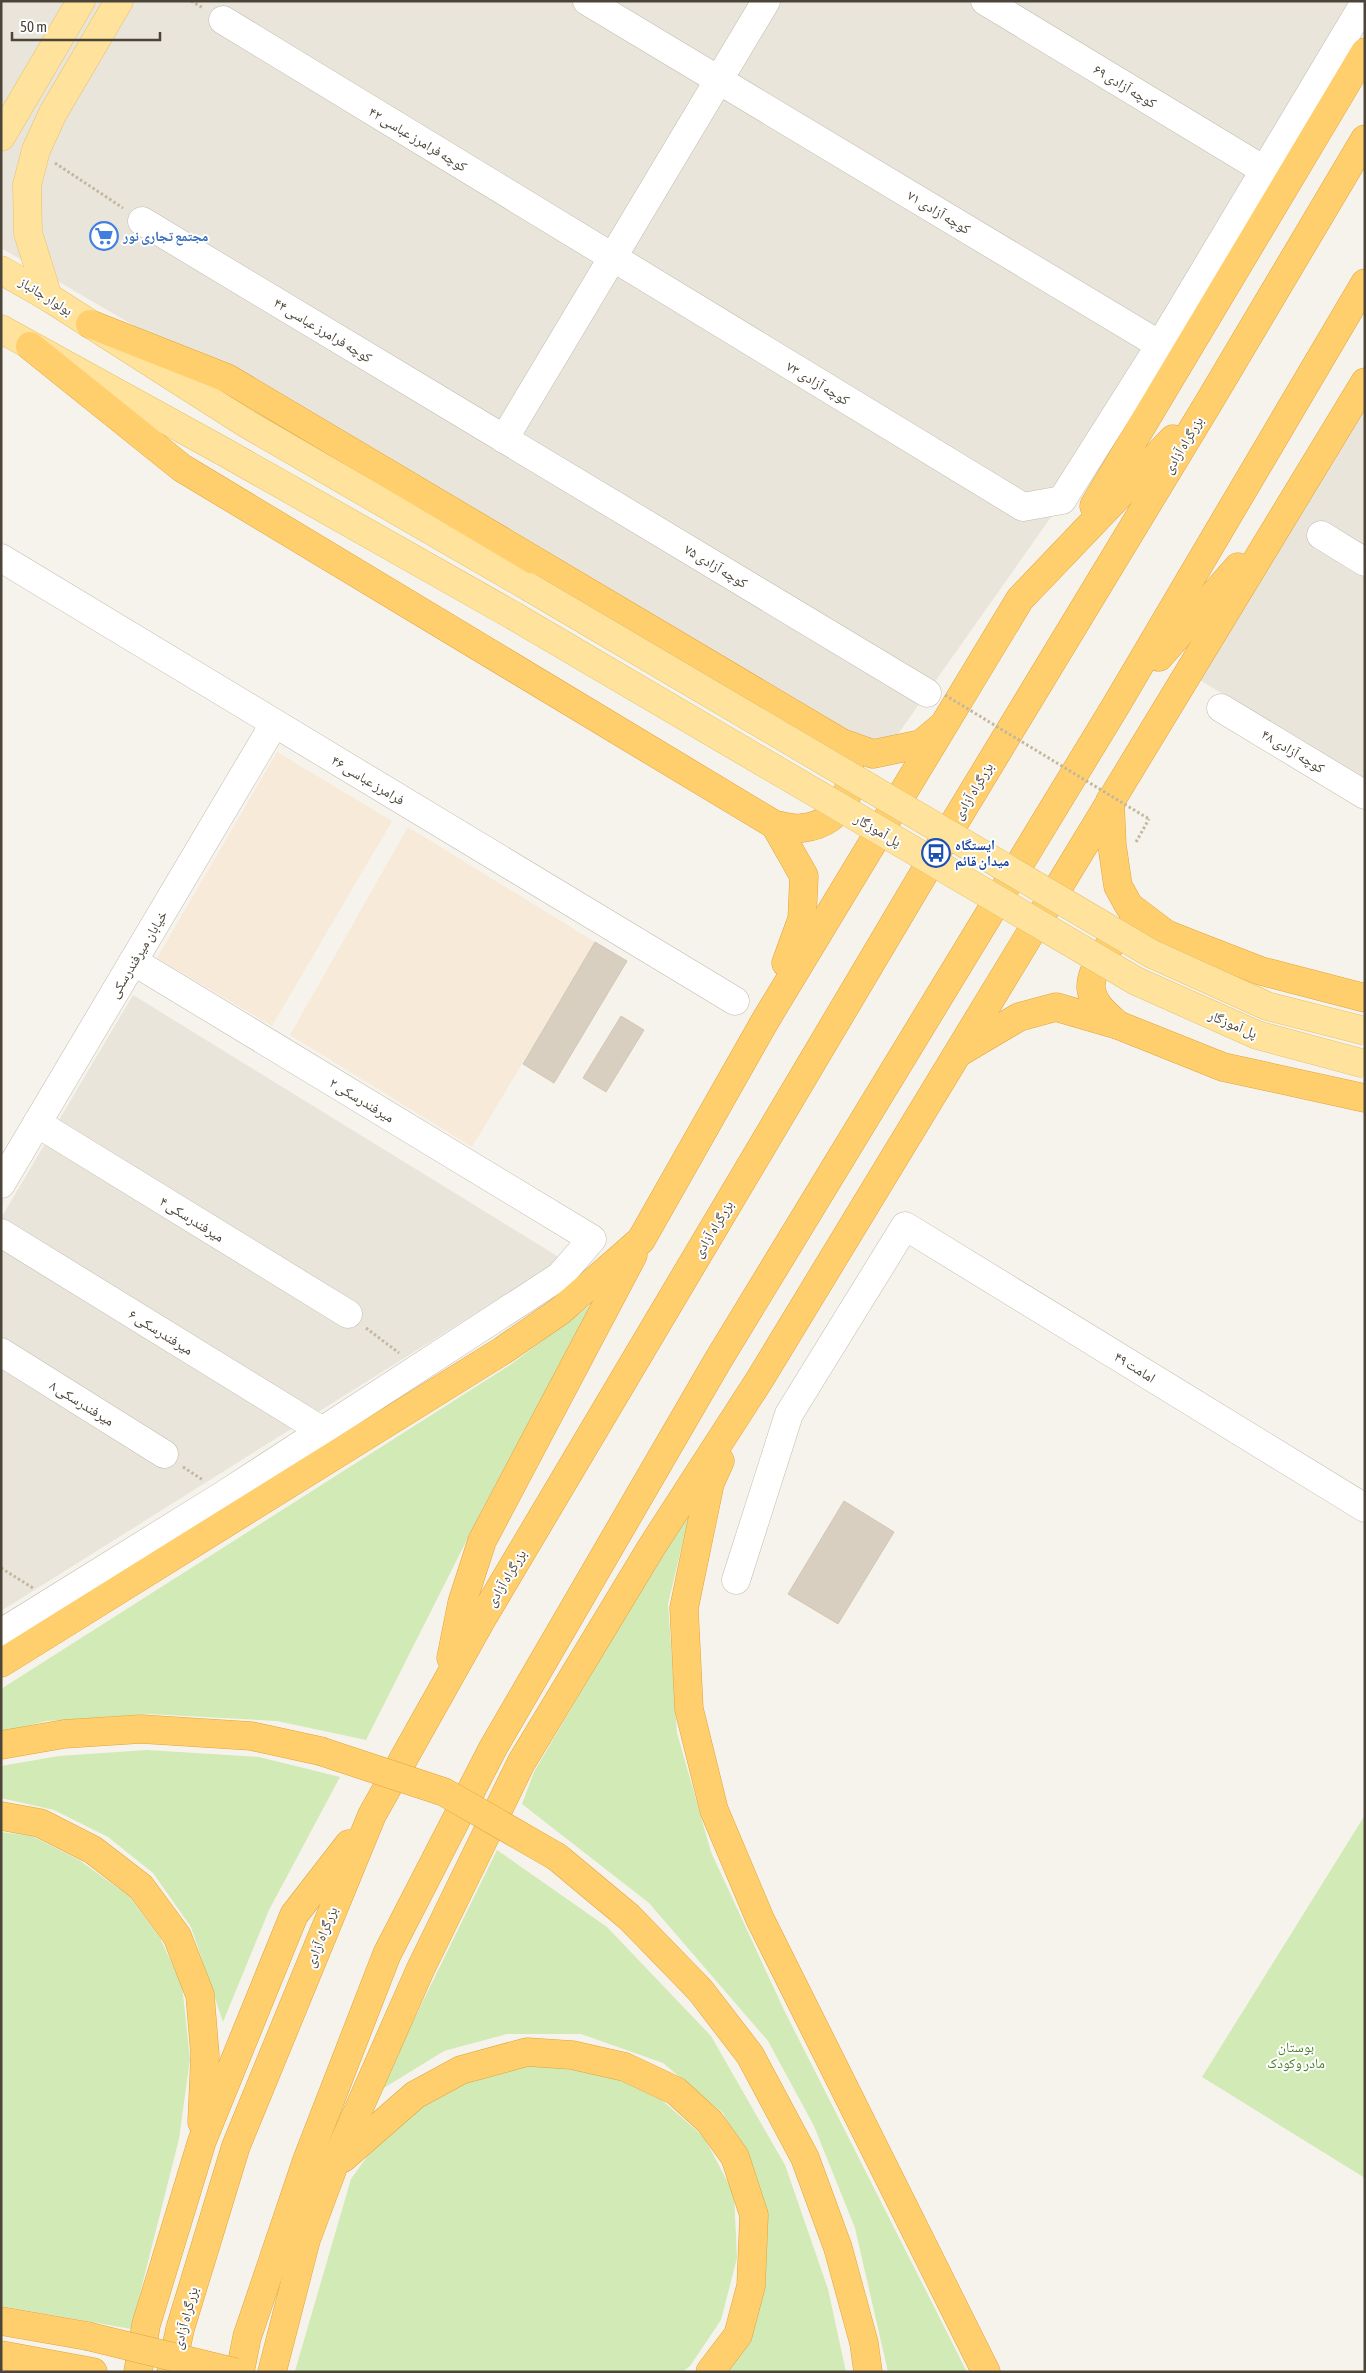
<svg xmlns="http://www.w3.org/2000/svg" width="1366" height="2373" font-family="'Asap Condensed','Noto Naskh Arabic',sans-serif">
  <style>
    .residential { fill: #eae5da }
    .commercial { fill: #f7ead8 }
    .green { fill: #d2eab5 }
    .building { fill: #d8cfc1; stroke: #d3c7b4 }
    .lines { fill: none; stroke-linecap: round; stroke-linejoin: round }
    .minor-casing { stroke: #c2bbae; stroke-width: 29 }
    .major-casing { stroke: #e6c16a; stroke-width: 29 }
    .highway-casing { stroke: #e0a43c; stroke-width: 29 }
    .path { stroke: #c4b79f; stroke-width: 3; stroke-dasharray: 2.5 2.5; stroke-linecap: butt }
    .minor { stroke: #fff; stroke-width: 28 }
    .major { stroke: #ffe39c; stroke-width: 28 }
    .highway { stroke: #ffcf6e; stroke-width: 28 }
    .major-bridge-casing { stroke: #e6c16a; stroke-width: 29; stroke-linecap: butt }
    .highway-bridge-casing { stroke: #e0a43c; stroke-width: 29; stroke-linecap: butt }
    .path-bridge { stroke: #c4b79f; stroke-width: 3; stroke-dasharray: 2.5 2.5; stroke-linecap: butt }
    .major-bridge { stroke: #ffe39c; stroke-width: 28 }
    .highway-bridge { stroke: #ffcf6e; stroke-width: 28 }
    .labels { text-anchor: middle; stroke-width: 4; stroke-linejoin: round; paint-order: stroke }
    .street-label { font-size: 14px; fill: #4b4439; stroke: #fff }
    .shop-label { font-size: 14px; font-weight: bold; fill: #366cbe; stroke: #fff; text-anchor: start }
    .transit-label { font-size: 14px; font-weight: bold; fill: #164399; stroke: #fff; text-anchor: start }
    .park-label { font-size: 14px; fill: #4a7f2a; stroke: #fff }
  </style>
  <rect width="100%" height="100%" fill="#f6f3ec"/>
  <g class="residential">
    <polygon points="1,1 1365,1 1073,486 879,761 1,248"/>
    <polygon points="1365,402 1365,779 1198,679"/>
    <polygon points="133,995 562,1259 1,1611 1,1218"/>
  </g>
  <g class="commercial">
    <polygon points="277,752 392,821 272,1026 157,958"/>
    <polygon points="408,827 595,942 472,1147 290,1035"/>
  </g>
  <g class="green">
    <polygon points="600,1298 485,1504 366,1740 277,1721 148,1714 47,1721 1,1732 1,1689 510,1365"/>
    <polygon points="692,1503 668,1604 677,1733 711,1852 784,2010 967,2372 888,2372 855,2228 814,2126 768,2041 649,1903 522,1804 534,1772"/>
    <polygon points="147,1750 259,1757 340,1777 269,1910 223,2022 191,1927 153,1873 108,1837 54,1810 1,1798 1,1766 59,1756"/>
    <polygon points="1365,1815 1365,2178 1202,2077"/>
    <polygon points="1,1832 32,1836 79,1860 129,1896 160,1938 182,1985 190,2059 179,2139 131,2329 1,2306"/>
    <polygon points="497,1850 607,1927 711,2036 785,2165 828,2289 846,2372 720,2372 759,2187 723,2113 663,2063 581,2034 507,2034 444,2051 379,2091"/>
    <polygon points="514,2065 587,2067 656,2095 704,2137 734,2194 737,2258 721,2320 690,2366 682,2372 295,2371 351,2179 391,2123 446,2084"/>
  </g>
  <g class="building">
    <polygon points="595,942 627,961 554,1083 523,1064"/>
    <polygon points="621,1016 644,1030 606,1092 583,1078"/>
    <polygon points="844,1501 894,1532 838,1624 788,1594"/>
  </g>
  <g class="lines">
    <defs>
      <g id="minor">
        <polyline points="587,1 1160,345"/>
        <polyline points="985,1 1264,170"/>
        <polyline points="223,20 1023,507 1062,500 1160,345 1365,2"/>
        <polyline points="142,221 927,693"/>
        <polyline points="504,439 766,1"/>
        <polyline points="1321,535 1365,562"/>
        <polyline points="1,558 735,1001"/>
        <polyline points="1221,708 1365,795"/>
        <polyline points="37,1123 348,1314"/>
        <polyline points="1,1184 274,724"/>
        <polyline points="1,1233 321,1430"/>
        <polyline points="1,1352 164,1454"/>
        <polyline points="736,1580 789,1414 905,1226 1365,1508"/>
        <polyline points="1,1633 225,1494 560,1276 592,1239 133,961"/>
      </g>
      <g id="major">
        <polyline points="1,137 81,1"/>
        <polyline points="1,270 48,297 247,424 529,587"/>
        <polyline points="48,297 28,233 27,185 36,150 53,113 119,1"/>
        <polyline points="1,329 226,453 514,616"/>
      </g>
      <g id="highway">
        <polyline points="90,324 227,378 842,743 873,754 921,744 940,728"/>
        <path d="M30 346 182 468 775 825C784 826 794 829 802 828 848 823 860 780 842 743"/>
        <polyline points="1094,506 1365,52"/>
        <polyline points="1159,657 1238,567"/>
        <polyline points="1110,801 1112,845 1118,886 1129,906 1166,934 1199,947 1261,971 1365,998"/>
        <polyline points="775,825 804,876 802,919 786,963"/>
        <path d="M1118 1025C1107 1015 1093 1005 1091 988 1090 970 1111 939 1126 930 1130 927 1137 927 1141 927"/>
        <polyline points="960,1052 1019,1017 1056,1007 1118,1025 1223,1067 1365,1098"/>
        <polyline points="720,1461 710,1483 684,1608 689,1709 714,1810 760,1919 986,2372"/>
        <polyline points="451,1658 462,1603 482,1541 633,1255"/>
        <polyline points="1,1663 502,1351 560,1311 641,1240 765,1021 1020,599 1173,439"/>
        <polyline points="1,1745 64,1734 141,1729 251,1736 320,1751"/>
        <polyline points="1,1816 40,1823 93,1850 141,1887 177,1936 200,1995 205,2055 202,2122"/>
        <polyline points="557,1857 629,1917 700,1990 750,2055 805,2158 838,2248 864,2343 868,2372"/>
        <polyline points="343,2158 415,2095 461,2070 527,2052 572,2055 625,2067 676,2091 710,2122 735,2157 754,2215 751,2286 738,2335 710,2372"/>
        <polyline points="1,2321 87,2336"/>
        <polyline points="1,2355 93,2372"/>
        <polyline points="138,2372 146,2325 202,2141 294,1915 349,1844"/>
        <polyline points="171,2372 180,2329 236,2146 372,1815 483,1617 936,853 1209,402 1365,139"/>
        <polyline points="240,2372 247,2337 307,2160 387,1954 493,1748 717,1362 1115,707 1365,283"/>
        <polyline points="272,2372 306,2240 334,2165 421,1968 521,1763 651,1548 760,1379 1365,382"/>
      </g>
    </defs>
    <use href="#minor" class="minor-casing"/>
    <use href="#major" class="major-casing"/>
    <use href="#highway" class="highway-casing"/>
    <g class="path">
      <polyline points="191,1 203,8"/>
      <polyline points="55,163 123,208"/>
      <polyline points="1136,842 1149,819"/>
      <polyline points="366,1328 399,1353"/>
      <polyline points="183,1467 203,1480"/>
      <polyline points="1,1568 33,1588"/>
    </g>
    <use href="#minor" class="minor"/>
    <use href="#major" class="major"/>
    <use href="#highway" class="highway"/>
    <defs>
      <g id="major-bridge">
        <polyline points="529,587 1152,954 1267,1006 1365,1031"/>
        <polyline points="514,616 1136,981 1257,1035 1365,1064"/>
      </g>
      <g id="highway-bridge">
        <polyline points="320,1751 444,1792 557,1857"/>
        <polyline points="87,2336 235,2372"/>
      </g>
    </defs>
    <use href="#major-bridge" class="major-bridge-casing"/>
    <use href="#highway-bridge" class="highway-bridge-casing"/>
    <polyline class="path-bridge" points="945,695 1149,819"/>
    <use href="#major-bridge" class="major-bridge"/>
    <use href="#highway-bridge" class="highway-bridge"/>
  </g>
  <defs>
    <symbol id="supermarket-ring" viewBox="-11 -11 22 22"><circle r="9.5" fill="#fff" stroke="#3f7fe0" stroke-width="1.5"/><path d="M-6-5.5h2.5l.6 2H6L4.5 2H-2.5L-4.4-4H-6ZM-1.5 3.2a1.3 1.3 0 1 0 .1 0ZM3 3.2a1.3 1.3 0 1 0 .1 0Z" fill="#3f7fe0"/></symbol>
    <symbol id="bus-ring" viewBox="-11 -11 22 22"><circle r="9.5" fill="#fff" stroke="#1a4fb4" stroke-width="1.5"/><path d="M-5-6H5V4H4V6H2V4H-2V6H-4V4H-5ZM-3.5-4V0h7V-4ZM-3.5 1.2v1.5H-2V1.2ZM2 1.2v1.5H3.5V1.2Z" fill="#1a4fb4"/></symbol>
  </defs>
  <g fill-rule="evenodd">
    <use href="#supermarket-ring" x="88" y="220" width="32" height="32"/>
    <use href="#bus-ring" x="920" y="837" width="32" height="32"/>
  </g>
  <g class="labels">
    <g class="street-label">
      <text transform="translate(1125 86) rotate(31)" y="5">کوچه آزادی ۶۹</text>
      <text transform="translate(418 139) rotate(31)" y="5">کوچه فرامرز عباسی ۴۲</text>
      <text transform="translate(939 212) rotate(31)" y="5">کوچه آزادی ۷۱</text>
      <text transform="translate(46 296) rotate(32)" y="5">بولوار جانباز</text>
      <text transform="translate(323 330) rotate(31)" y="5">کوچه فرامرز عباسی ۴۴</text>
      <text transform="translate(818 383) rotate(31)" y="5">کوچه آزادی ۷۳</text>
      <text transform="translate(1183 445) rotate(-59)" y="5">بزرگراه آزادی</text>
      <text transform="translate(716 566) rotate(31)" y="5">کوچه آزادی ۷۵</text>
      <text transform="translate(1293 751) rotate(31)" y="5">کوچه آزادی ۴۸</text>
      <text transform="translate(368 780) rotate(31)" y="5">فرامرز عباسی ۴۶</text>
      <text transform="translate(973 791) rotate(-59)" y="5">بزرگراه آزادی</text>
      <text transform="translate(878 830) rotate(30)" y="5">پل آموزگار</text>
      <text transform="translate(138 954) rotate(-59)" y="5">خیابان میرفندرسکی</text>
      <text transform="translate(1233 1024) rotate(23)" y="5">پل آموزگار</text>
      <text transform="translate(362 1100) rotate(31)" y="5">میرفندرسکی ۲</text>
      <text transform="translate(192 1219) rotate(32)" y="5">میرفندرسکی ۴</text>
      <text transform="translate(713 1229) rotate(-59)" y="5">بزرگراه آزادی</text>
      <text transform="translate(161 1332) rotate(32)" y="5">میرفندرسکی ۶</text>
      <text transform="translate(1135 1367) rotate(32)" y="5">امامت ۴۹</text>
      <text transform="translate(82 1403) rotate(32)" y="5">میرفندرسکی ۸</text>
      <text transform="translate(506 1578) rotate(-59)" y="5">بزرگراه آزادی</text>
      <text transform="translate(321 1937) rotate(-68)" y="5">بزرگراه آزادی</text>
      <text transform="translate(185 2318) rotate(-75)" y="5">بزرگراه آزادی</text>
    </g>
    <g class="shop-label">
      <text x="123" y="241">مجتمع تجاری نور</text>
    </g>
    <g class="transit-label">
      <text x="955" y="850">ایستگاه<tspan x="955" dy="16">میدان قائم</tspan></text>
    </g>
    <g class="park-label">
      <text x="1296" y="2052">بوستان<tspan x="1296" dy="16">مادر وکودک</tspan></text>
    </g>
  </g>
  <rect width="1366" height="2373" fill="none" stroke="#4b4439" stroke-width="5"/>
  <path d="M12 32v8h148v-8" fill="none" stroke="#4b4439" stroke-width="2.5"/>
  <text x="20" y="32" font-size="15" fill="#4b4439" stroke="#ffffff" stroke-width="4" paint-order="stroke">50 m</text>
</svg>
